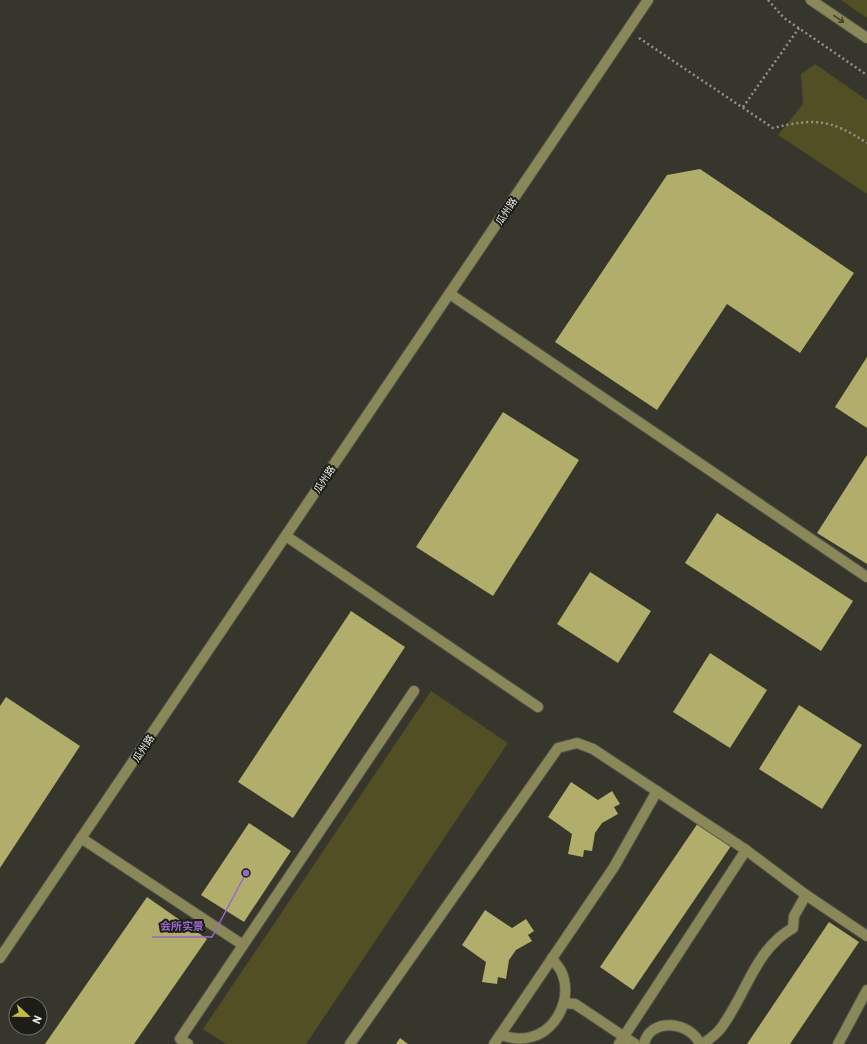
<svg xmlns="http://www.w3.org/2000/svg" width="867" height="1044" font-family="'IBM Plex Sans','Noto Sans SC',sans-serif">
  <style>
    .green { fill: #514f23 }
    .building { fill: #b1ad6a }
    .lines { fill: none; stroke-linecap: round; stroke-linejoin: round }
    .minor-casing { stroke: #53534a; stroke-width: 12 }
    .path { stroke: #93938b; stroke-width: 2.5; stroke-dasharray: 2 3; stroke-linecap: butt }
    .minor { stroke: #8a8858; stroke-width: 10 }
    .oneway { stroke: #43422e }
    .labels { text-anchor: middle; stroke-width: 4; stroke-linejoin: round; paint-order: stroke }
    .street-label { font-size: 10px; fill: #edede7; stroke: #1d1d18 }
    .leader { fill: none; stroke: #9d66cb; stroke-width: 1.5 }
    .callout-dot { fill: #9d66cb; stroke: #1d1d18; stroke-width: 1.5 }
    .callout-label { font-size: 11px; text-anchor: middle; font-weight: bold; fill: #9d66cb; stroke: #1d1d18; stroke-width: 4; stroke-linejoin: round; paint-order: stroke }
  </style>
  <rect width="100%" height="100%" fill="#36362c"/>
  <g class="green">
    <polygon points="841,0 867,0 867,18"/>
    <polygon points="815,64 867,100 867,194 778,135 803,104 801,74"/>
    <polygon points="431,691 508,743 306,1044 226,1044 203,1029"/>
  </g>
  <g class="building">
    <polygon points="700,169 854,273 800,353 727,304 657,410 555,342 667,175"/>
    <polygon points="867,357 867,428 835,407"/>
    <polygon points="503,412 579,460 493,596 416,547"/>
    <polygon points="867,455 867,564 817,533"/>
    <polygon points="717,513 853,601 821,651 685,563"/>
    <polygon points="590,572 651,611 618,663 557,624"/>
    <polygon points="351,611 405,647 293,818 238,782"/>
    <polygon points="710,653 767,690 730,748 673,712"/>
    <polygon points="6,697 80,746 0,868 0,706"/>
    <polygon points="799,705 862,745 822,809 759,769"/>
    <polygon points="571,782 598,800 612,791 620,804 614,807 618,814 602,823 595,833 592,851 584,850 583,857 568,854 572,834 548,817"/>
    <polygon points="249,823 291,851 244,922 201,895"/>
    <polygon points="698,823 731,846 633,990 600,967"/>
    <polygon points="147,897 207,939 134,1044 45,1044"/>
    <polygon points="485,910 512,928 526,919 534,931 528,935 532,941 516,950 509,960 506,979 498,977 497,984 482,982 486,962 462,945"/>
    <polygon points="829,922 859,942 790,1044 747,1044"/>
    <polygon points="400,1038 408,1044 396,1044"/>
  </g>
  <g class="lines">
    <defs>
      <g id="minor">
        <polyline points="811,0 867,38"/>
        <polyline points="450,294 867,577"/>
        <polyline points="286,536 538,707"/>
        <polyline points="81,838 243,945"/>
        <polyline points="0,958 648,0"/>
        <polyline points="564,1003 575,1004 635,1044"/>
        <path d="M500 1035C511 1038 520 1040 531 1037 558 1030 573 996 561 971 559 967 555 963 552 958"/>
        <polyline points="188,1044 180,1039 414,691"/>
        <polyline points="350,1044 558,748 577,743 593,749 746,850 806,895 867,936"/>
        <polyline points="494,1044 614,867 657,791"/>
        <polyline points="619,1044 746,850"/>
        <path d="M644 1044C650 1017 690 1021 700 1044"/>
        <path d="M703 1044C709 1039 717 1034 721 1028 746 995 755 949 793 928L794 916 806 895"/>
        <polyline points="838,1044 867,990"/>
      </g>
    </defs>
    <use href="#minor" class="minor-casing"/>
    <g class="path">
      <polyline points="768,0 784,18 867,75"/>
      <path d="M639 38 773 128C816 118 830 119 867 143"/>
      <polyline points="743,107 799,28"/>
    </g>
    <use href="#minor" class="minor"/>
  </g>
  <defs><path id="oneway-shaft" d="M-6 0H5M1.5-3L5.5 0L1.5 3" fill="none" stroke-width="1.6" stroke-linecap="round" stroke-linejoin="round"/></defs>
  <use class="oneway" href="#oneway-shaft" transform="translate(839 19) rotate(35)"/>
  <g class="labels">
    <g class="street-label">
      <text transform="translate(506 211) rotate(-56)" y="4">瓜州路</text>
      <text transform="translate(324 479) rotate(-56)" y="4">瓜州路</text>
      <text transform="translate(143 748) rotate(-56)" y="4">瓜州路</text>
    </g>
  </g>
  <path class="leader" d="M246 873L212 937H152"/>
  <circle class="callout-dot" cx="246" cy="873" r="4"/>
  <g class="callout-label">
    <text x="182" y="930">会所实景</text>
  </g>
  <g transform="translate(28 1016) rotate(112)"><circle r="19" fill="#1d1d18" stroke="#70706b"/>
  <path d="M0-3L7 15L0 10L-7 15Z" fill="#c4bc3e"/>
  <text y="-6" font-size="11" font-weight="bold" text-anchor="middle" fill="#edede7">N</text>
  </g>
</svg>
